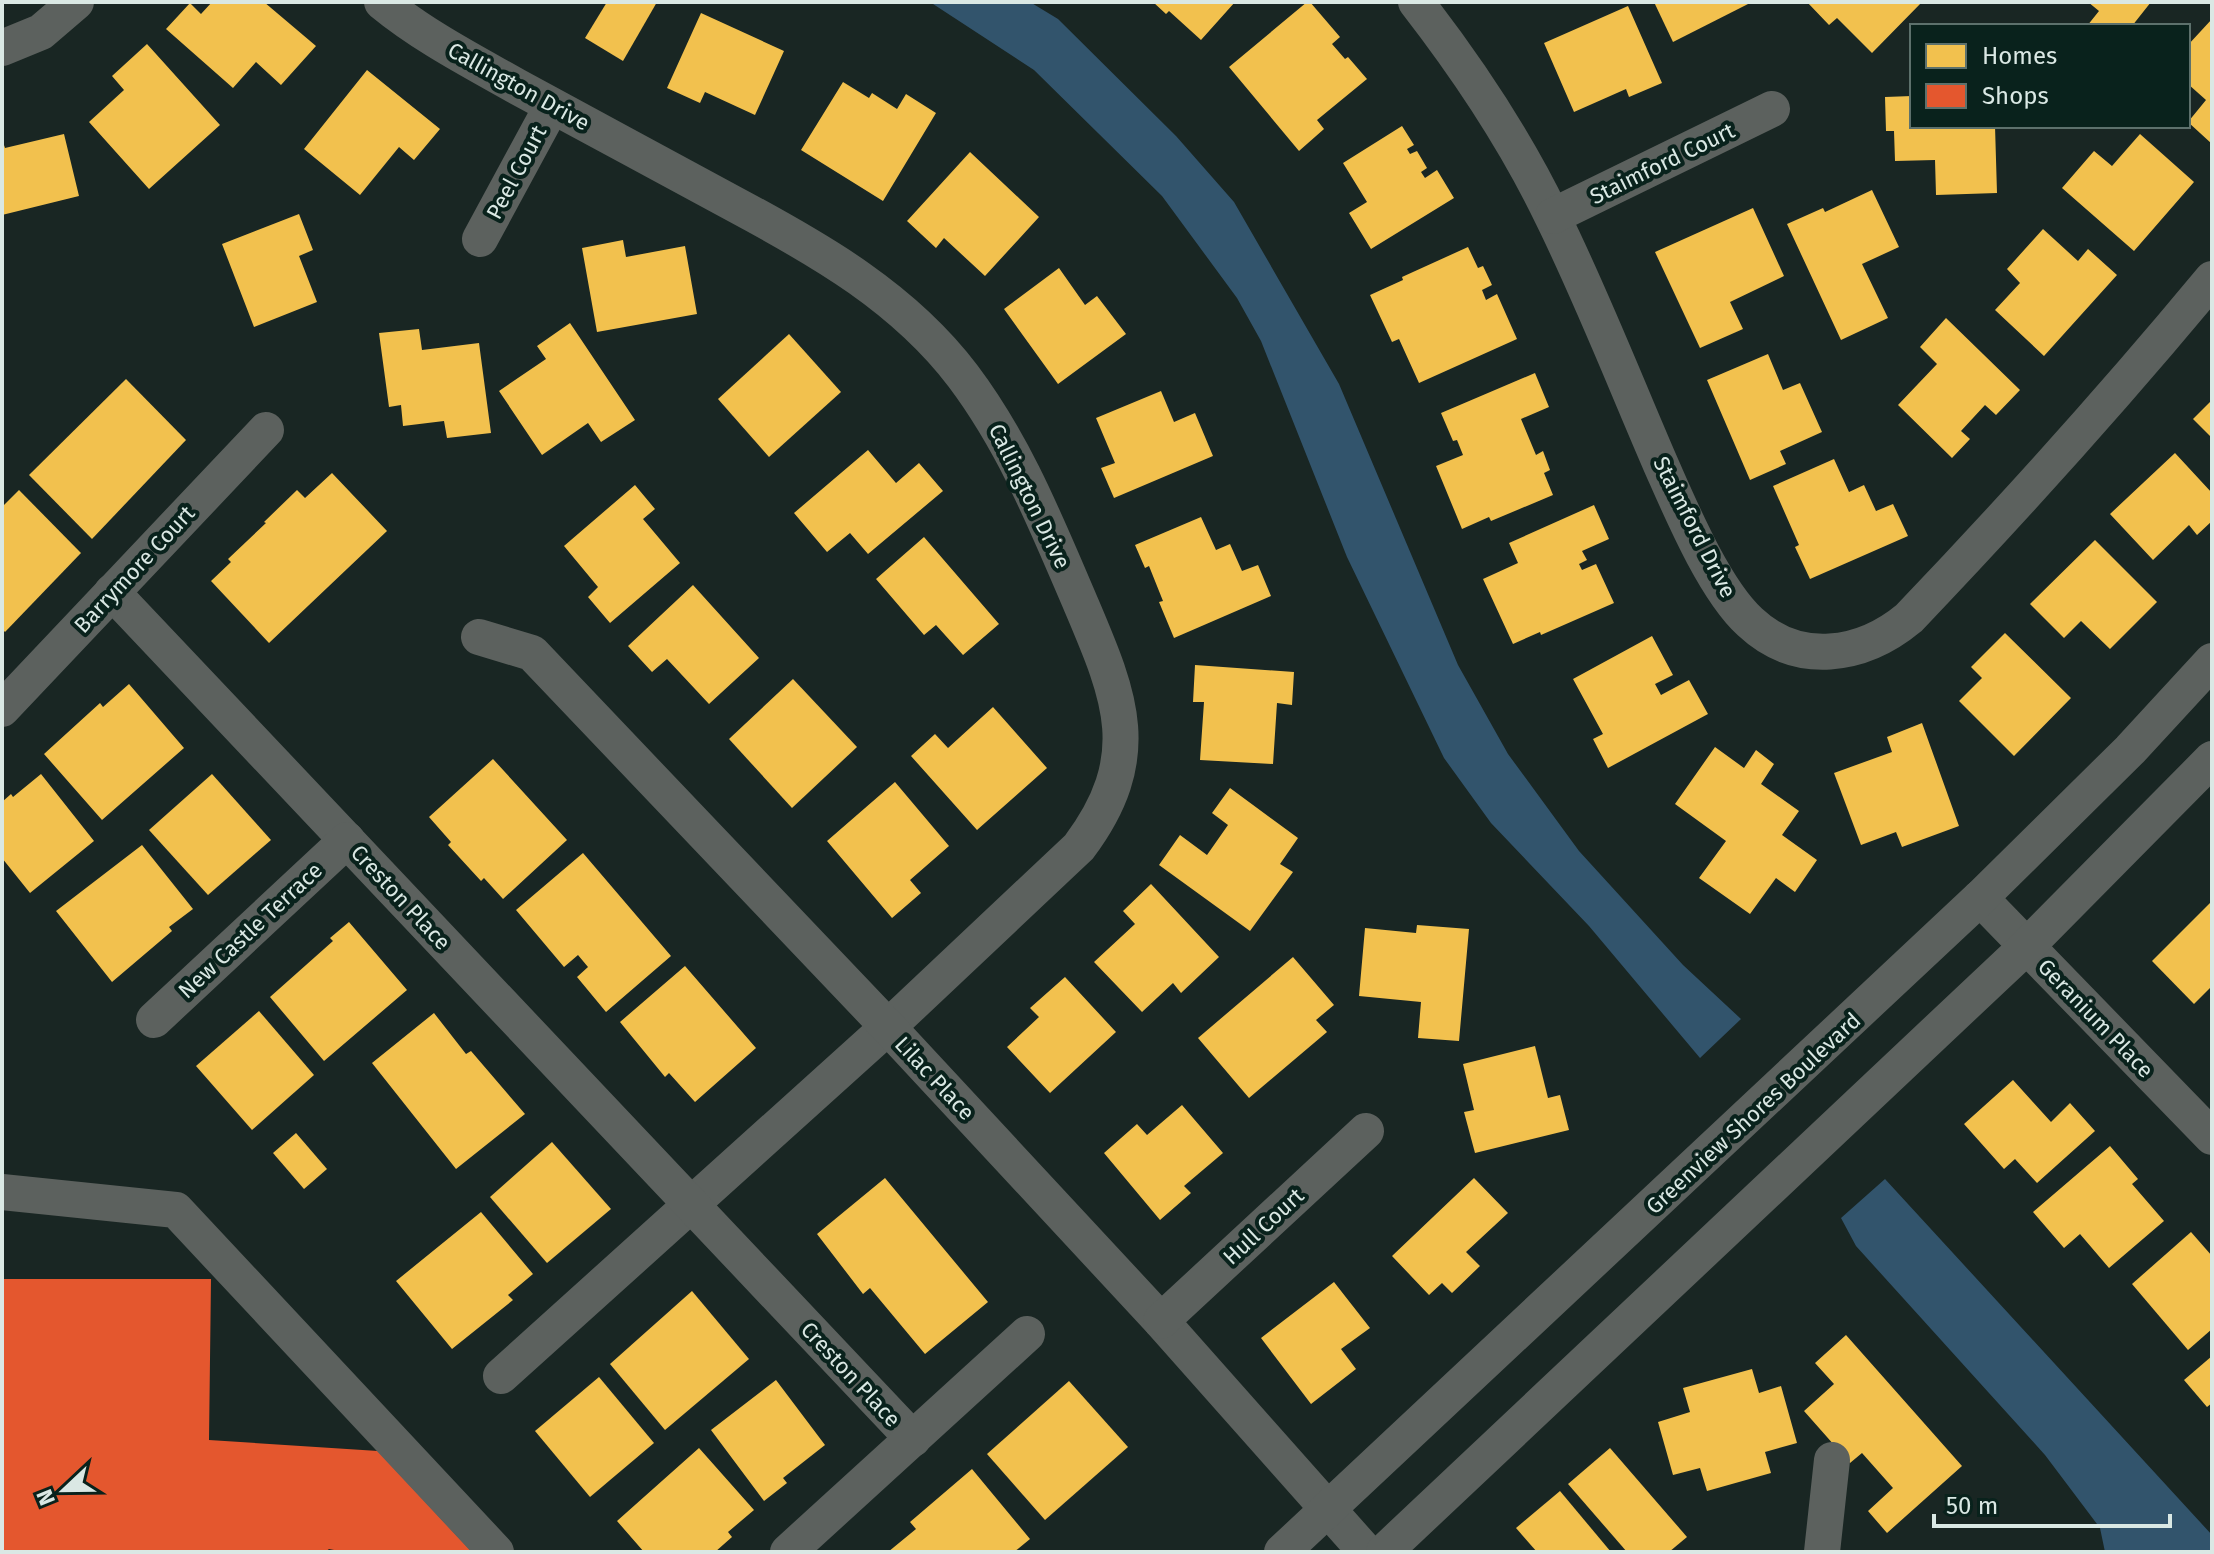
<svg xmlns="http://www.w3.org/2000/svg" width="2214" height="1554" font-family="'Fira Sans',sans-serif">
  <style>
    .water { fill: #32546c }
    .homes { fill: #f2c14e }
    .shops { fill: #e4572e }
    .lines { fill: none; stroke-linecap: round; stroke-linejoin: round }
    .minor { stroke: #5c615e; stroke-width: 36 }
    .labels { text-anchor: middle; stroke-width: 8; stroke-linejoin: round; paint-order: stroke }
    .street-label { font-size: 22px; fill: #dae8e4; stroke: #09221c }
  </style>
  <rect width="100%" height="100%" fill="#192623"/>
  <g class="water">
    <polygon points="930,2 1030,2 1058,19 1176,136 1234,202 1339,384 1458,665 1508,754 1579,851 1683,965 1741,1019 1700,1058 1589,926 1491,823 1444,758 1347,557 1261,341 1237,298 1162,196 1034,70"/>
    <polygon points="1885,1179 2212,1535 2212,1552 2105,1552 2100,1528 2045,1455 1856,1246 1841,1218"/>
  </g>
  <g class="homes">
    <polygon points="212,2 264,2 316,46 281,85 256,62 233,88 166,29 190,3 201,14"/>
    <polygon points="607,2 657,2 623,61 585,38"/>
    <polygon points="1153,2 1235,2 1201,40 1169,11 1166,14"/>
    <polygon points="1307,2 1310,2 1340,37 1332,44 1345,59 1348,57 1367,79 1317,120 1324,129 1299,151 1229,67"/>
    <polygon points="1654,2 1752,2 1673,42"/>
    <polygon points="1807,2 1922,2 1872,53 1837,18 1829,25"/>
    <polygon points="2088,2 2151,2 2132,26 2087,26 2099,11"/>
    <polygon points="1628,6 1662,83 1629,97 1626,89 1574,112 1544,43"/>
    <polygon points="701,13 784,51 755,115 705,92 700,103 667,88"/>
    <polygon points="2212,19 2212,144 2188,122 2206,100 2188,84 2188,45"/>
    <polygon points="147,44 220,125 149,189 89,122 124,90 112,76"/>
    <polygon points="367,70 440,129 414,160 399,147 360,195 304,149"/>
    <polygon points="843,82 869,98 872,93 897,109 906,94 936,113 883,201 801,150"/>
    <polygon points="1912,96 1912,126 1995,126 1997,193 1936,195 1935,160 1895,161 1894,131 1886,131 1885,97"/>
    <polygon points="1402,126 1414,145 1407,149 1410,154 1417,151 1427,168 1421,172 1425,178 1437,170 1454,198 1371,249 1349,213 1367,202 1343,163"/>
    <polygon points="64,134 79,196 2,215 2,139 5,148"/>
    <polygon points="2140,134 2194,182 2134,251 2062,188 2094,151 2112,166"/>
    <polygon points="970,152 1039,217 985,276 944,238 936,248 907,221"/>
    <polygon points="1872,190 1899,247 1862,264 1888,318 1841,340 1787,224 1823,208 1825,212"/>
    <polygon points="1753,208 1784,276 1730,302 1743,329 1700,348 1655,252"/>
    <polygon points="299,214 313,250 299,256 317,302 254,327 222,244"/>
    <polygon points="2043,229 2078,261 2088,249 2117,275 2044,356 1995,310 2020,283 2007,269"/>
    <polygon points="623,240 626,257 685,246 697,314 597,332 582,248"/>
    <polygon points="1468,247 1478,268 1483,266 1492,285 1482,290 1486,300 1497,294 1517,339 1419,383 1399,339 1392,342 1370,295 1403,280 1402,277"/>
    <polygon points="1059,268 1085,305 1097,296 1126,334 1058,384 1004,309"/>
    <polygon points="1946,318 2020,390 1996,415 1985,405 1961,431 1970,439 1952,458 1898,405 1937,364 1920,347"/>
    <polygon points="570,323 635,420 601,442 588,423 542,455 499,391 546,359 537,346"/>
    <polygon points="419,329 422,350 479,343 491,433 447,438 444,421 403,426 401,405 389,407 379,333"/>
    <polygon points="789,334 841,392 769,457 718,399"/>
    <polygon points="1768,354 1783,390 1800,383 1822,432 1780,451 1786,464 1750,480 1707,380"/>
    <polygon points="1535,373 1549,407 1521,419 1536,455 1543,451 1550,470 1544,473 1553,495 1491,521 1489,517 1462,529 1436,466 1463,455 1457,440 1453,441 1441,413"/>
    <polygon points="126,379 186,440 92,539 29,475"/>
    <polygon points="1161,391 1174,422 1195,413 1213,456 1114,498 1101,468 1115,463 1096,418"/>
    <polygon points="2212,400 2212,438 2193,419"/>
    <polygon points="868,450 896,483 919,463 943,491 868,554 850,533 827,552 794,513"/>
    <polygon points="2175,453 2212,493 2212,521 2197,535 2189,525 2153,560 2110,514"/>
    <polygon points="1834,459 1849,492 1864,485 1876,511 1893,504 1908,536 1810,579 1795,547 1799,545 1773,486"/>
    <polygon points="332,473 387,531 269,643 211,581 231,562 228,559 266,523 264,522 297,490 305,498"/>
    <polygon points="635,485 655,509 643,519 680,563 610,623 588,597 598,587 564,546"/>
    <polygon points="19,490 81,553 5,632 2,629 2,507"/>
    <polygon points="1594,505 1609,539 1582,551 1587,560 1579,564 1582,570 1596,564 1614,603 1541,635 1540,632 1513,644 1483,579 1518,563 1509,543"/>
    <polygon points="1201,517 1216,550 1230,544 1242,571 1258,565 1271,596 1174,638 1159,602 1163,601 1149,566 1145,568 1135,545"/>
    <polygon points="924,537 999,624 963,655 936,625 924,635 876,579"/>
    <polygon points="2095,540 2157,602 2110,649 2081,621 2064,638 2030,604"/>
    <polygon points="693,585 759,658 709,704 667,659 652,672 628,646"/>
    <polygon points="2005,633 2071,698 2014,756 1959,701 1982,678 1971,667"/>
    <polygon points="1652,636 1673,675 1655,684 1661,695 1689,680 1708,714 1608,768 1593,739 1603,734 1573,679"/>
    <polygon points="1195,665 1294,672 1292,705 1277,703 1273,764 1200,760 1204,702 1193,702"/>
    <polygon points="793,679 857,747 792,808 729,739"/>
    <polygon points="129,684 184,748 102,820 44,754 100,703 103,707"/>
    <polygon points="993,707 1047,768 977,830 911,756 935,734 948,748"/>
    <polygon points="1922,723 1959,826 1902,847 1896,832 1861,845 1834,773 1892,752 1887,737"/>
    <polygon points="1715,747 1744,768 1756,750 1774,764 1761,784 1799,811 1782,835 1817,860 1795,892 1776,878 1750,914 1699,878 1726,841 1675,804"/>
    <polygon points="493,759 567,840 503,899 484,878 481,881 448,845 451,842 429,817"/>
    <polygon points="41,774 94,841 30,893 2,858 2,802 11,794 13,797"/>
    <polygon points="212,774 271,840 208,895 149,830"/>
    <polygon points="895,782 949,846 910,880 921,893 892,918 827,841"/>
    <polygon points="1230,788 1298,838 1280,864 1293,872 1250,931 1159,865 1180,835 1207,855 1228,825 1212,813"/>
    <polygon points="142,845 193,909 169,927 172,931 112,982 56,911"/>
    <polygon points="583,853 671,956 606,1012 577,977 588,967 578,955 564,967 516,910"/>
    <polygon points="1151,884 1219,957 1181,993 1173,983 1142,1012 1094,962 1135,924 1123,911"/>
    <polygon points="2212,901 2212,986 2194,1004 2152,961"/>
    <polygon points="349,922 407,990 324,1061 270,997 333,941 330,938"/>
    <polygon points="1417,925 1469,929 1459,1041 1418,1038 1421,1002 1359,996 1365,928 1416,933"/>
    <polygon points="1293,957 1334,1005 1316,1020 1327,1032 1249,1098 1198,1038"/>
    <polygon points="685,966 756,1048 695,1102 669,1073 665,1077 620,1022"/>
    <polygon points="1065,977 1116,1032 1050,1093 1007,1047 1039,1017 1030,1008"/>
    <polygon points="259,1011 314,1075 252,1130 196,1066"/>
    <polygon points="434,1013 466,1054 471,1051 525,1114 456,1169 372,1063"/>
    <polygon points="1535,1046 1548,1098 1560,1095 1569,1130 1475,1153 1464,1112 1474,1110 1463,1064"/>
    <polygon points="2013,1080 2051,1122 2070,1103 2095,1131 2037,1183 2015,1159 2004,1169 1964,1124"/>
    <polygon points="1182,1105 1223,1153 1184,1186 1191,1193 1160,1220 1104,1153 1137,1124 1147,1135"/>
    <polygon points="296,1133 327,1169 304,1189 273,1153"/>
    <polygon points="552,1142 611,1209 547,1263 490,1197"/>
    <polygon points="2110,1146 2138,1179 2132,1184 2164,1221 2109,1268 2080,1234 2064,1248 2033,1212"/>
    <polygon points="885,1178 988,1302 925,1354 870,1288 863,1294 817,1234"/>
    <polygon points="1474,1178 1508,1213 1466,1252 1480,1266 1452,1293 1442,1283 1429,1295 1392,1256"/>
    <polygon points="481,1212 533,1274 508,1295 513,1300 452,1349 396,1281"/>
    <polygon points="2191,1232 2212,1256 2212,1329 2188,1350 2132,1284"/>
    <polygon points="1334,1282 1370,1328 1341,1349 1356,1369 1311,1404 1261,1338"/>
    <polygon points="692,1291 749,1359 665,1430 610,1364"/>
    <polygon points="1846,1335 1962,1466 1887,1533 1868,1511 1893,1488 1862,1453 1850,1463 1804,1411 1834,1384 1815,1363"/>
    <polygon points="2212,1356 2212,1403 2207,1407 2184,1380"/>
    <polygon points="1752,1369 1759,1393 1781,1386 1797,1443 1765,1452 1771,1473 1707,1491 1700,1468 1673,1475 1658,1422 1690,1412 1683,1388"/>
    <polygon points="599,1377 654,1443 590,1497 535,1431"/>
    <polygon points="776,1380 825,1445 783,1478 787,1483 764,1501 711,1430"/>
    <polygon points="1069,1381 1128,1447 1045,1520 987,1454"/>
    <polygon points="699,1448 754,1510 728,1532 732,1537 715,1552 644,1552 617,1521"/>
    <polygon points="1610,1448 1687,1537 1669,1552 1627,1552 1568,1484"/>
    <polygon points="972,1469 1030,1539 1014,1552 888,1552 916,1529 910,1522"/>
    <polygon points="1560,1491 1611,1552 1537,1552 1516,1528"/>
  </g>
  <polygon class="shops" points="2,1279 211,1279 209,1440 378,1451 472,1552 344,1552 329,1549 325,1552 2,1552"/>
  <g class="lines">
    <g class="minor">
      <path d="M382 2C422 35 470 60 516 86 589 126 663 165 736 205 820 250 904 298 963 376 1015 445 1046 523 1080 602 1120 696 1147 756 1079 847L888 1027 501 1376"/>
      <path d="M1416 2C1468 69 1515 139 1552 216 1592 297 1625 382 1661 465 1681 510 1714 589 1750 622 1798 667 1862 657 1909 618 2014 508 2115 396 2212 279"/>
      <polyline points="2,48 41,32 76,2"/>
      <polyline points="1553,216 1772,109"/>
      <polyline points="480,239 552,106"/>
      <polyline points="112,592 913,1439"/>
      <polyline points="479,637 532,653 888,1027 1161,1321 1366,1552"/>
      <polyline points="2,709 266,430"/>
      <polyline points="1980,898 2212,1137"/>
      <polyline points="154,1020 347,840"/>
      <polyline points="2,1192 176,1210 496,1552"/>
      <polyline points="1161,1321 1366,1131"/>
      <polyline points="788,1552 1027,1334"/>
      <polyline points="1282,1552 1980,898 2130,750 2212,661"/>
      <polyline points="1384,1552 2027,946 2212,759"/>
      <polyline points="1822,1552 1832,1460"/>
    </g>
  </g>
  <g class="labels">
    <g class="street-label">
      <text transform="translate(519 86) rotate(29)" y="8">Callington Drive</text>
      <text transform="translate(1662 163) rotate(-26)" y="8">Staimford Court</text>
      <text transform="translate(516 172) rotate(-62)" y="8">Peel Court</text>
      <text transform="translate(1030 496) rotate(64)" y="8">Callington Drive</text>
      <text transform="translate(1695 527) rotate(63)" y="8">Staimford Drive</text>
      <text transform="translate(134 569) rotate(-47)" y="8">Barrymore Court</text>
      <text transform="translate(401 897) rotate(47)" y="8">Creston Place</text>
      <text transform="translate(250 930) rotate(-43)" y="8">New Castle Terrace</text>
      <text transform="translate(2096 1018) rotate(46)" y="8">Geranium Place</text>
      <text transform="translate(935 1078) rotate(47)" y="8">Lilac Place</text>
      <text transform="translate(1753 1113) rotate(-43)" y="8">Greenview Shores Boulevard</text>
      <text transform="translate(1263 1226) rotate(-43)" y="8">Hull Court</text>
      <text transform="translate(851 1374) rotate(47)" y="8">Creston Place</text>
    </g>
  </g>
  <rect width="2214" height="1554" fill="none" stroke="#dae8e4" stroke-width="8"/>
  <rect x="1910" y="24" width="280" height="104" fill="#09221c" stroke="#5d716c" stroke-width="2"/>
  <rect x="1926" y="44" width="40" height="24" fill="#f2c14e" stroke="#5d716c" stroke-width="2"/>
  <text x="1982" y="64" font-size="24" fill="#dae8e4">Homes</text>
  <rect x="1926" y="84" width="40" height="24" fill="#e4572e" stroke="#5d716c" stroke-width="2"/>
  <text x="1982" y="104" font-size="24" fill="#dae8e4">Shops</text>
  <g transform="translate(64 1490) rotate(248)" stroke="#09221c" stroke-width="6" paint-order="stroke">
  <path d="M0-6L14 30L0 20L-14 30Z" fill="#dae8e4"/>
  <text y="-12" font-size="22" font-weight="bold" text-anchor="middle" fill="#dae8e4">N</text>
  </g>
  <path d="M1934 1514v12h236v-12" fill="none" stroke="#dae8e4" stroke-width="4"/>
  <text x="1946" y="1514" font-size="24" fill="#dae8e4" stroke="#09221c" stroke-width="6" paint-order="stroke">50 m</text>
</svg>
